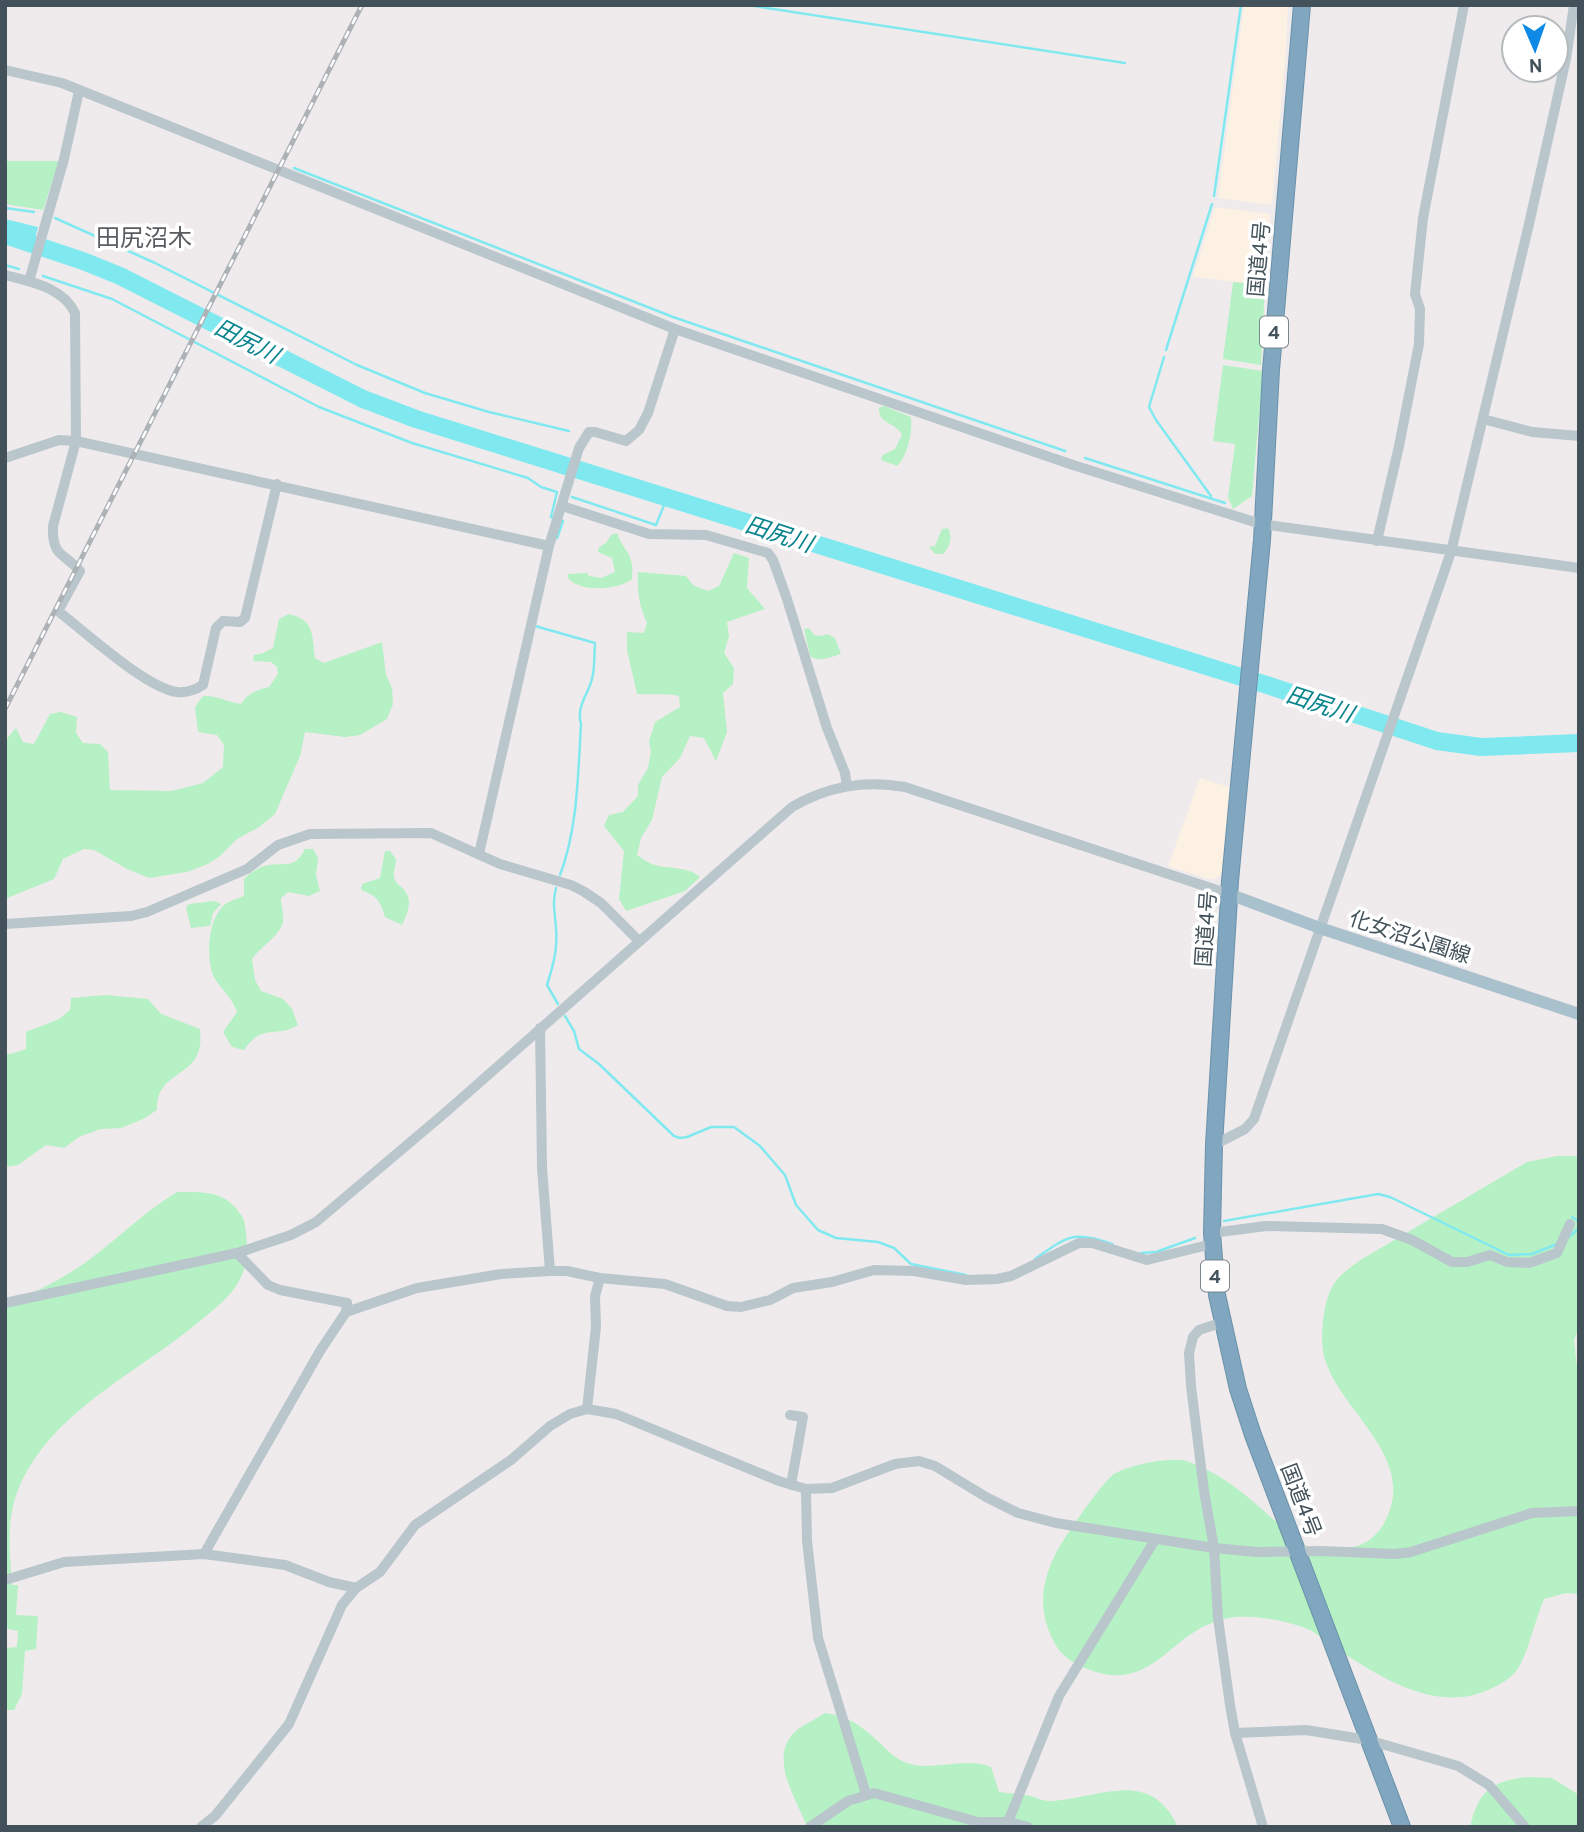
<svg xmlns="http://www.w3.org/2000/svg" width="1584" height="1832" font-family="Overpass,'Noto Sans JP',sans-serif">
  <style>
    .commercial { fill: #fcf1e2 }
    .green { fill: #b5f1c4 }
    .water { fill: #80e9f0 }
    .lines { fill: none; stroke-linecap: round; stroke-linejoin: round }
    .stream { stroke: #80e9f0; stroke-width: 2.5 }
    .river { stroke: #80e9f0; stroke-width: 18 }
    .highway-casing { stroke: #6b92aa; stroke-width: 18 }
    .minor { stroke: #b9c6cc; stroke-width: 10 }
    .major { stroke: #a9c0cd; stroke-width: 12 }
    .highway { stroke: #80a7bf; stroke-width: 16 }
    .rail-casing { stroke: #adb2b7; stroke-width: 5 }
    .rail { stroke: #fff; stroke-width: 2.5; stroke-dasharray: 8; stroke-linecap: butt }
    .labels { text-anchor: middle; stroke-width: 7; stroke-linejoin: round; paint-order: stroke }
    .shield { fill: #fff; stroke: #7b868c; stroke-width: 2 }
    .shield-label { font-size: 19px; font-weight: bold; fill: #43525a }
    .street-label { font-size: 21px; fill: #43525a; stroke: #fff }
    .water-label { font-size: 23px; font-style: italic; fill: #07838d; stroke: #fff }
    .quarter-label { font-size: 24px; fill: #585d61; stroke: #fff }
  </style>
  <rect width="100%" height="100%" fill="#efebec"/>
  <g class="commercial">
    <polygon points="1244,5 1288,5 1286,50 1272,205 1218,198"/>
    <polygon points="1215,207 1270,214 1265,285 1193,277"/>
    <polygon points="1200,778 1232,788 1223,874 1212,880 1168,866"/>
  </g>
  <g class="green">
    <polygon points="5,161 59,161 43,210 5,204"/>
    <polygon points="1233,282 1265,285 1261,365 1223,359"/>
    <polygon points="1223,365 1263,371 1252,496 1233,509 1228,497 1235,444 1213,441"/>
    <path d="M884 406 911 417C913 430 908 456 897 466L881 460 883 455 895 449 902 435C897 422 878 425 879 408Z"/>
    <path d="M948 528C953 537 950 547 943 554H935L929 547 935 546 942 529Z"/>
    <path d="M617 533C625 554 635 554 632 579 619 590 580 593 568 578V574L587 573 589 576 601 578 615 572 612 558 598 552 599 547 606 543 611 535Z"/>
    <path d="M734 553 749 558 747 588 765 609 727 622 729 636 724 653 734 668 733 684 723 693 727 732 716 761 704 738 690 736 680 758 662 777 652 820 641 838 637 855C642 858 647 862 652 864 668 870 686 865 700 877L685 891 626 911 619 899 624 851 604 826 609 815 623 812 638 796V785L648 768 651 751 649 741 655 722 680 707 679 696C665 693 651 695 637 694L627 650V632L644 633 647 623C639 605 637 592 638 572L686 576 693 585 708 591 719 586Z"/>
    <path d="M289 614C315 620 312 636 315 658L324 663 382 642 386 675 392 688 393 704 387 719 360 735 345 737 305 732 300 756 275 814 259 827 237 839 220 856 208 864 187 872 149 878 127 869 94 850 84 849 63 859 54 879 5 899V741L16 728 23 742 34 744 50 714 61 712 77 717 76 733 83 743 100 744 108 752 110 790 172 791 203 783 223 767 224 745 217 735 198 732 195 707 203 696C216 695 227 702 241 704 248 693 257 690 269 687L278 674 277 667 271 662 253 661 254 655 263 653 273 648 279 619Z"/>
    <path d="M809 628 814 635 822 636 827 634 835 638 841 654C830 657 820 663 810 656L804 629Z"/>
    <path d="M305 849H313L318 858 316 875 320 891 309 896 288 892 281 898C281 905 284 915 283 922 280 936 260 947 252 959L255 980 261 991 283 999 292 1009 298 1025C276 1039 263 1022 244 1050L232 1047 223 1032 237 1012C231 995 219 988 213 975 206 955 208 921 223 906 228 901 237 899 244 896V879C250 873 256 869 264 866 284 861 294 871 305 849Z"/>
    <path d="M385 851H390L396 859C396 865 393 872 394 877 395 884 402 886 405 891 413 902 407 914 402 925L385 917C380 900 377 896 361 890L362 884 380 878Z"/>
    <polygon points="215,901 221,904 213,913 210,926 191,928 186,908 189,904"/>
    <path d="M106 995 148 999 161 1014 200 1029C200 1034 201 1041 200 1046 195 1077 155 1073 157 1110L143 1119 121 1128 101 1129 79 1137 64 1148 46 1145 18 1165 5 1167V1054H11L26 1049V1032L59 1019 70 1010 71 998Z"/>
    <path d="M1557 1156H1579V1328L1574 1340 1579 1386V1594L1566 1593 1544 1599C1535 1620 1530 1646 1520 1665 1513 1678 1501 1684 1488 1690 1435 1714 1376 1675 1333 1646 1325 1641 1318 1634 1310 1630 1297 1624 1276 1619 1262 1618 1247 1616 1228 1616 1214 1622 1167 1639 1150 1692 1090 1670 1074 1664 1060 1656 1053 1640 1038 1611 1041 1582 1056 1553 1062 1540 1104 1480 1114 1474 1129 1465 1164 1458 1182 1460 1194 1462 1222 1477 1232 1485 1255 1501 1274 1522 1297 1539 1297 1540 1307 1547 1308 1547 1312 1549 1317 1548 1322 1548 1347 1550 1368 1549 1383 1525 1422 1458 1339 1413 1324 1356 1321 1343 1322 1327 1324 1314 1329 1283 1338 1276 1362 1259L1527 1162Z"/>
    <path d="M177 1192C199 1192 220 1190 236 1208 239 1213 243 1216 244 1221 248 1239 249 1263 240 1279 232 1296 214 1309 200 1321 143 1369 65 1404 27 1471 5 1509 9 1543 12 1585H18L16 1615 38 1616 36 1649 25 1651 22 1694 14 1710H5L6 1648 17 1647 18 1631 5 1628V1305C32 1294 58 1281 82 1265 115 1242 142 1213 177 1192Z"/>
    <path d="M825 1713C850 1716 864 1728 882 1745 888 1751 895 1758 904 1762 930 1773 964 1756 991 1767L999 1792C1009 1793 1021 1794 1031 1796 1039 1799 1044 1801 1052 1801 1101 1798 1150 1767 1178 1827H807C797 1799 766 1756 797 1730 805 1724 816 1719 825 1713Z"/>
    <path d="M1527 1777 1552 1778 1579 1795V1827H1470C1478 1791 1492 1781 1527 1777Z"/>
  </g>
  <polygon class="water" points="5,219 38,227 32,249 5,242"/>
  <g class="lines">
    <g class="stream">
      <polyline points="748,5 1125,63"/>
      <polyline points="294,168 673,317 1065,451"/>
      <polyline points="1214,196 1241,5"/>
      <polyline points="5,208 34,212"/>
      <polyline points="55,218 155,263 357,365 425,393 489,412 569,431"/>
      <polyline points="5,265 19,269"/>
      <polyline points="43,276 112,299 319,407 412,443 528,478 541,487 557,492 551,517 554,518"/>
      <polyline points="1166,350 1212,204"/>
      <polyline points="1164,357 1149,407 1156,420 1211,496"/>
      <polyline points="1085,458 1225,503"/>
      <polyline points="572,497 656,525 667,498"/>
      <polyline points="557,538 563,521"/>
      <path d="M535 626 595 643C594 655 595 668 592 679 588 695 576 706 581 724 578 773 578 828 560 875"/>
      <path d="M556 888C552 903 555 913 556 928 558 948 553 966 547 985L558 1004"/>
      <polyline points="565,1016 574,1031 579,1049 599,1064 674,1136 680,1138 687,1137 711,1127 734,1127 760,1146 785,1175 796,1205 818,1230 836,1238 878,1242 894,1248 911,1264 966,1275"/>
      <polyline points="1572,1217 1579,1221"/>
      <polyline points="1224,1221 1378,1194 1390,1197 1509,1255 1532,1254 1557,1244"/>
      <polyline points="1568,1238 1579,1228"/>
      <polyline points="1141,1253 1156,1252 1195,1238"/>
      <path d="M1035 1259C1068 1236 1073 1230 1112 1244"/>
    </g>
    <polyline class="river" points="5,235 83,261 120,276 363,399 416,419 1270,686 1437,741 1481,747 1579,743"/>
    <defs>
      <polyline id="highway" points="1302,5 1271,370 1262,540 1230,881 1214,1145 1212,1233 1217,1295 1238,1389 1253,1435 1402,1827"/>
    </defs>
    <use href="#highway" class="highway-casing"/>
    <g class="minor">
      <polyline points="5,70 62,83 675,329 1073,465 1261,524 1579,568"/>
      <path d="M5 275C31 282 63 287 75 313L76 441 53 526C52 557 63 552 80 571L58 611C85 632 146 688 177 692 187 693 195 690 203 685L216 628 223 621 240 622 245 618 277 484"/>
      <polyline points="29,281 64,159 79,91"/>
      <polyline points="1483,419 1532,432 1579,436"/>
      <polyline points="5,458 59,440 76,441 549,546"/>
      <polyline points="562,506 649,534 706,535 768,553 773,560 787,599 827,728 845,773 847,786"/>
      <polyline points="1377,541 1399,446 1419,344 1420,309 1415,294 1423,218 1464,5"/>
      <polyline points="479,854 549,546 579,448 589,432 595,432 626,441 639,430 648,413 675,329"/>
      <polyline points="5,924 131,916 147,912 247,869 278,845 310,834 431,833 500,864 571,885 583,891 601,903 639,941"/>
      <polyline points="540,1028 542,1168 550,1271"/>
      <polyline points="1214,1145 1245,1129 1254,1119 1451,552 1529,224 1566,59 1574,5"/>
      <polyline points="1212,1233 1266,1226 1382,1229 1412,1240 1452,1262 1467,1262 1490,1255 1507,1262 1529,1263 1557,1253 1570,1224"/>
      <path d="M5 1303 237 1253 291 1235 316 1222 446 1112 792 807C828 786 864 780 905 787L1229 894"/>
      <polyline points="346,1312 417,1288 501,1274 550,1271 567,1271 600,1278 665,1284 727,1306 741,1307 770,1300 793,1288 832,1282 874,1270 914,1271 966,1280 997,1279 1011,1276 1079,1243 1092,1243 1147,1260 1212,1244"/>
      <polyline points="1223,1322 1199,1330 1193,1337 1189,1353 1191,1386 1204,1491 1214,1548 1218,1618 1230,1705 1235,1733 1263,1827"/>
      <polyline points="587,1409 596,1327 595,1296 600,1278"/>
      <polyline points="790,1415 803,1417 791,1485"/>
      <polyline points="806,1489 807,1541 818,1638 866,1794"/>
      <polyline points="204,1554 320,1351 346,1312 347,1303 280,1290 268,1285 237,1253"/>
      <polyline points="5,1580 64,1562 204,1554 285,1565 329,1582 356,1588 380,1572 415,1525 511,1460 550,1426 570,1414 587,1409 616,1414 779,1481 806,1489 832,1488 895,1464 919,1461 935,1466 986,1497 1018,1513 1056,1523 1214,1548 1257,1552 1321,1551 1395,1554 1411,1552 1532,1513 1579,1511"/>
      <polyline points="1235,1733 1306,1730 1368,1740 1458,1766 1489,1785 1525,1827"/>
      <polyline points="1008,1822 1028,1827"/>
      <polyline points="201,1827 215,1816 289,1724 342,1605 356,1588"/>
      <polyline points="810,1827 848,1801 874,1793 978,1822 1008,1822 1059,1696 1155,1540"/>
    </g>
    <polyline class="major" points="1229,894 1320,928 1579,1014"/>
    <use href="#highway" class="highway"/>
    <defs>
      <polyline id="rail" points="5,709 362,5"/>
    </defs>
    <use href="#rail" class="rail-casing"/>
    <use href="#rail" class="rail"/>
  </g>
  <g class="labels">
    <g class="shield">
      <rect x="1260" y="316.5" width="28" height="31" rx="5"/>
      <rect x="1201" y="1260.5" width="28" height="31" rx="5"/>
    </g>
    <g class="shield-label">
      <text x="1274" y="339">4</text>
      <text x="1215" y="1283">4</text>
    </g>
    <g class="street-label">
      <text transform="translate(1259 259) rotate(-85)" y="7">国道4号</text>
      <text transform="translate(1206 929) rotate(-86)" y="7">国道4号</text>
      <text transform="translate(1410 937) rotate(18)" y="7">化女沼公園線</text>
      <text transform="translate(1301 1500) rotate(69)" y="7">国道4号</text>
    </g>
    <g class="water-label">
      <text transform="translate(247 341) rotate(27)" y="8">田尻川</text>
      <text transform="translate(779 534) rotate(18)" y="8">田尻川</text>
      <text transform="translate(1320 704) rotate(18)" y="8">田尻川</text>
    </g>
    <g class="quarter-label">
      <text x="144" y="246">田尻沼木</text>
    </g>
  </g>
  <rect width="1584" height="1832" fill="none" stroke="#43525a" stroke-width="14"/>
  <g transform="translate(1535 49) rotate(178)"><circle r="33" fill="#ffffff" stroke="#b4babd" stroke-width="2"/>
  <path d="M0-5L12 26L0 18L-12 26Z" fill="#0e8ae6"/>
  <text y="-10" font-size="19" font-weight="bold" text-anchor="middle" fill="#43525a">N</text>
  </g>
</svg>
